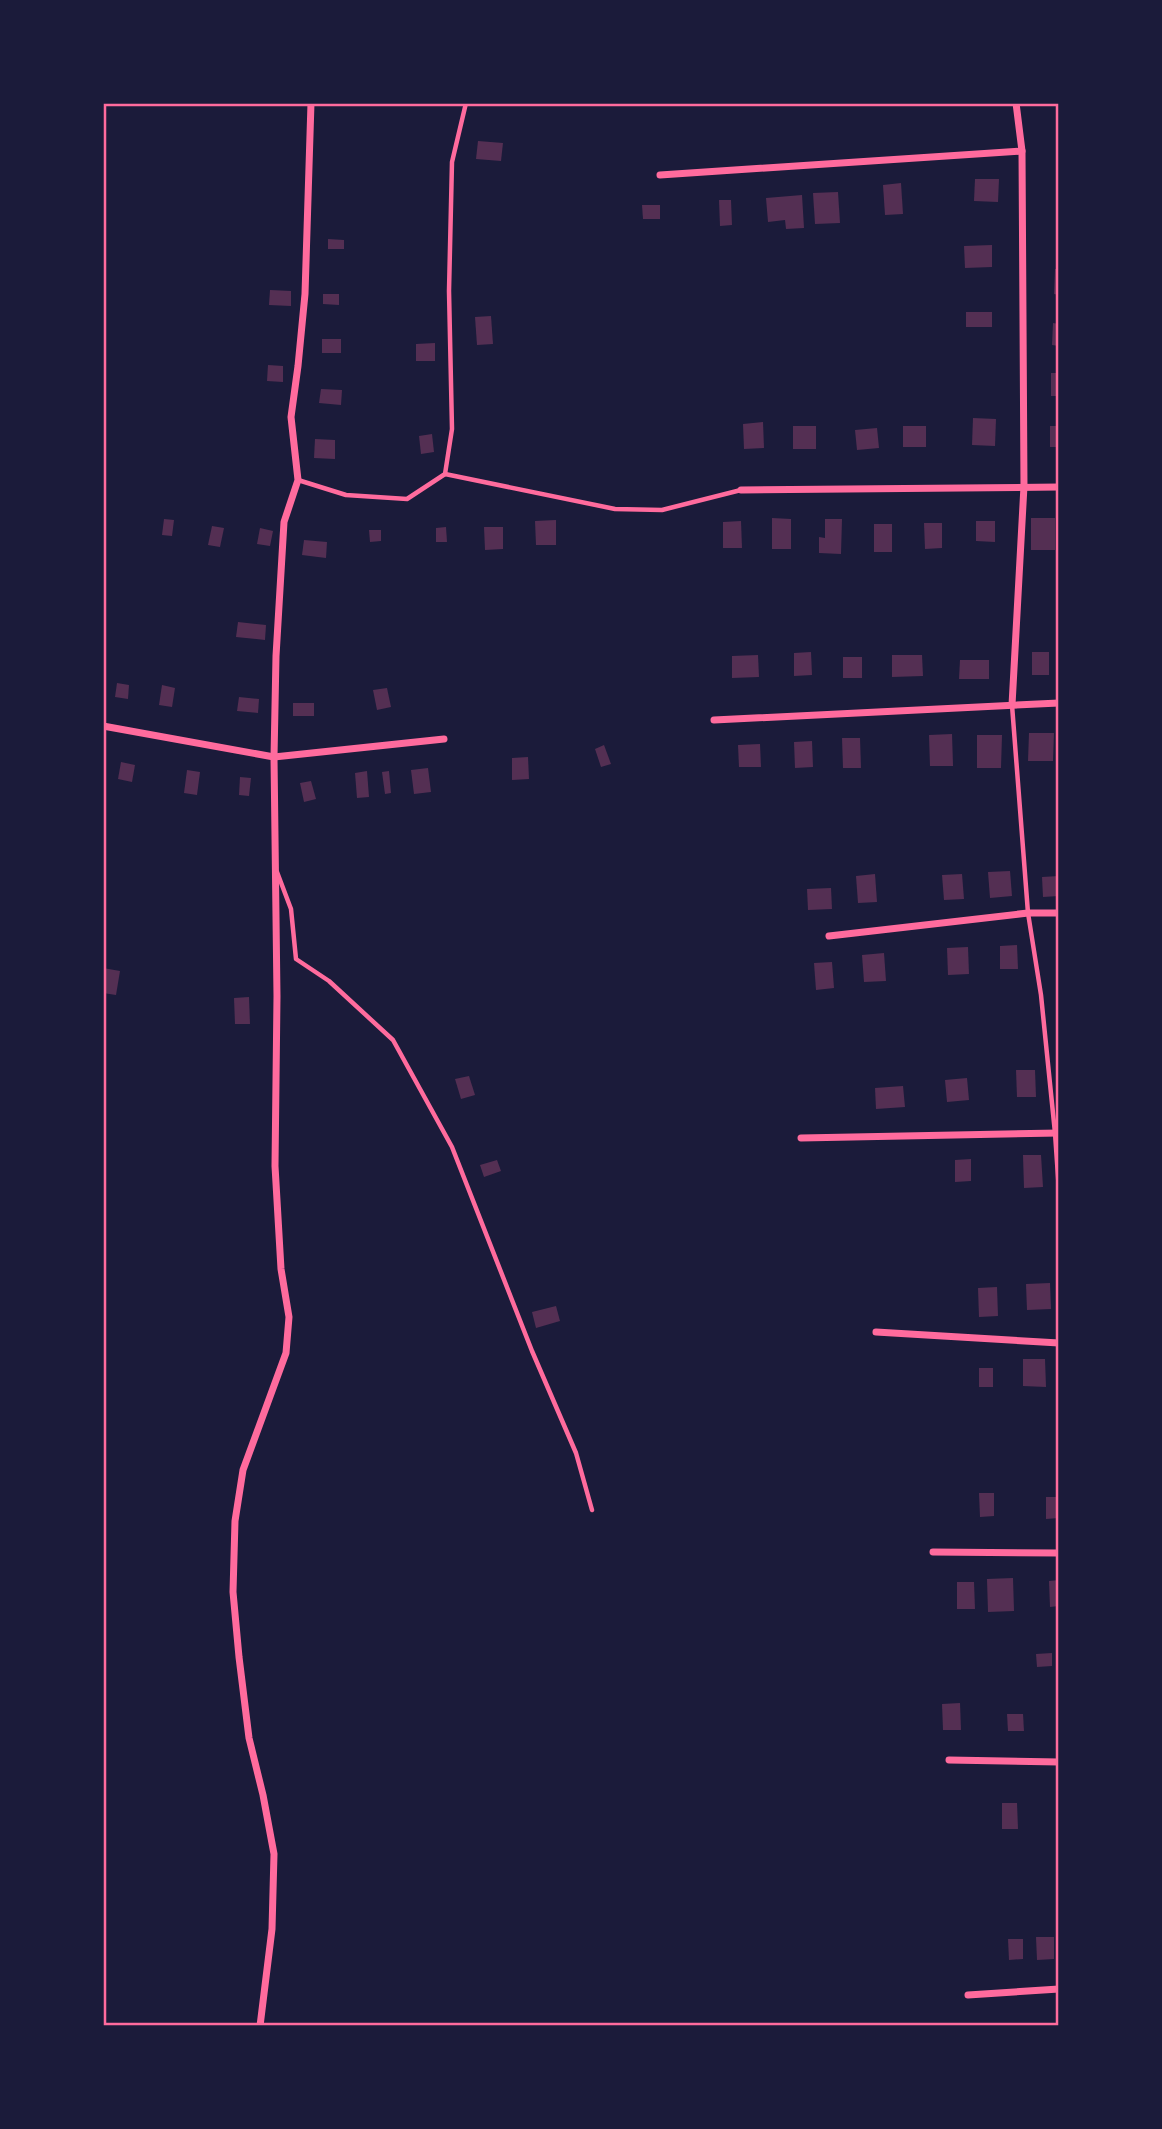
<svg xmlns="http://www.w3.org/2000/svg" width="1162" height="2129" font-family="Rubik,sans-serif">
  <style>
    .building { fill: #542f53 }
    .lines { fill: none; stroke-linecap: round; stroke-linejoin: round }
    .service { stroke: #ff6b9d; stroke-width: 4.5 }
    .minor { stroke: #ff6b9d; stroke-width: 7 }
    .neatline { fill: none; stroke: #ff6b9d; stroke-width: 2.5 }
  </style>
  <rect width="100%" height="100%" fill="#1b1b3a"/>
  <g class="building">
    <polygon points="478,141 503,143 501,161 476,159"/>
    <polygon points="975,179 999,179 998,202 974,201"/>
    <polygon points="901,183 903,214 885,215 883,185"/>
    <polygon points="838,192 840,223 815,224 813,193"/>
    <polygon points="802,195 804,228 786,229 785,220 768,222 766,198"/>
    <polygon points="719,200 731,200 732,225 720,226"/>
    <polygon points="642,205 660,205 660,219 643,219"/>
    <polygon points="328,239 344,240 344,249 328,249"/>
    <polygon points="992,245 992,267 965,268 964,246"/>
    <polygon points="1055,269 1059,269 1059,295 1054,294"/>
    <polygon points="270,290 291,291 291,306 269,305"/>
    <polygon points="323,294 339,294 339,305 323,304"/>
    <rect x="966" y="312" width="26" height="15"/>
    <polygon points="491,316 493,344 477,345 475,317"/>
    <polygon points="1053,323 1059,324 1059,346 1052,345"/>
    <rect x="322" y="339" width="19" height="14"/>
    <polygon points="435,343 435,361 416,361 416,344"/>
    <polygon points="268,365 283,366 283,382 267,381"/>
    <rect x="1051" y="373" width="8" height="23"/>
    <polygon points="321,389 342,390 341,405 319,403"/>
    <polygon points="973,418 996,419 995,446 972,445"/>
    <polygon points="763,422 764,448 744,449 743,424"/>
    <rect x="793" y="426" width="23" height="23"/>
    <rect x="903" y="426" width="23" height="21"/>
    <rect x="1050" y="426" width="9" height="21"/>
    <polygon points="877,428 879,448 857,450 855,430"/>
    <polygon points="432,434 434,452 421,454 419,436"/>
    <polygon points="315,439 335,440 335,459 314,458"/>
    <polygon points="772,518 791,519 791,549 772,549"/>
    <rect x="1031" y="518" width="24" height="32"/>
    <polygon points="164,519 174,520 172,536 162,535"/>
    <polygon points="825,519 842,519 841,554 819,553 819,537 825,538"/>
    <polygon points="556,520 556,545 536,545 535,521"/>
    <polygon points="741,521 742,548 723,548 723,522"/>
    <polygon points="976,521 995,521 995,542 976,541"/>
    <polygon points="924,523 942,523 942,548 925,549"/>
    <rect x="874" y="524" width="18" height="28"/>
    <polygon points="212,526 224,528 220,547 208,545"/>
    <polygon points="446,527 447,542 436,542 436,528"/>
    <polygon points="484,527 503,527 503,549 485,550"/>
    <polygon points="260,528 273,531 270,546 257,544"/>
    <polygon points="369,530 381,530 381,541 370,542"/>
    <polygon points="304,540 327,542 326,558 302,555"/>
    <polygon points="238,622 266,625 265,640 236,637"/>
    <polygon points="811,652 812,675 794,676 794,653"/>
    <rect x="1032" y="652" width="17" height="23"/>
    <polygon points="758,655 759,677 732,678 732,656"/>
    <polygon points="892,655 922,655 923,676 892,677"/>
    <rect x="843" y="657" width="19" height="21"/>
    <polygon points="960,660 989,660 989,679 959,679"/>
    <polygon points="117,683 129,685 128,699 115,697"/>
    <polygon points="162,685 175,688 172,707 159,705"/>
    <polygon points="387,688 391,707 377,710 373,690"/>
    <polygon points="239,697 259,699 258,713 237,711"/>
    <rect x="293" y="703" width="21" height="13"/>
    <polygon points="1029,733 1054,733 1053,761 1028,761"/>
    <polygon points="952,734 953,766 930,766 929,735"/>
    <polygon points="977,735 1002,735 1001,768 977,768"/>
    <polygon points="842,738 860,738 861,768 843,768"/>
    <polygon points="812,741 813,767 795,768 794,742"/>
    <polygon points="760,744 761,767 739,767 738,745"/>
    <polygon points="604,745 611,764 601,767 595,749"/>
    <polygon points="528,757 529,779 512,780 512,758"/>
    <polygon points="121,762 135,765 132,782 118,779"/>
    <polygon points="428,768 431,792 414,794 411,770"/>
    <polygon points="187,770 200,772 197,795 184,793"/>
    <polygon points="367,771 369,797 357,798 355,773"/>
    <polygon points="389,771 391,793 385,794 382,772"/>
    <polygon points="240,777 251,778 249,796 239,795"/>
    <polygon points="311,781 316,799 304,802 300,783"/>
    <polygon points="1010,871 1012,896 990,898 988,872"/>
    <polygon points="875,874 877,902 858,903 856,876"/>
    <polygon points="962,874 964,899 944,900 942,875"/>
    <polygon points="1059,876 1059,896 1043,897 1042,877"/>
    <polygon points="831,888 832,909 808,910 807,889"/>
    <polygon points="1017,945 1018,969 1000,969 1000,946"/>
    <polygon points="968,947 969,974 948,975 947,948"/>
    <polygon points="884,953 886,981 864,982 862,955"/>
    <polygon points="832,962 834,988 816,990 814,963"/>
    <polygon points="103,968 120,971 116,995 103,993"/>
    <polygon points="249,997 250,1024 235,1024 234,998"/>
    <polygon points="1016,1070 1035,1070 1036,1097 1017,1097"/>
    <polygon points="469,1076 475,1095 461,1099 455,1079"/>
    <polygon points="967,1078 969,1100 947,1102 945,1080"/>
    <polygon points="903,1086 905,1107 876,1109 875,1088"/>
    <polygon points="1023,1155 1041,1155 1043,1187 1024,1188"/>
    <polygon points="971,1159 971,1181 955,1182 955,1160"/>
    <polygon points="497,1160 501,1171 484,1177 480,1165"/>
    <polygon points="1050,1283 1051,1309 1027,1310 1026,1284"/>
    <polygon points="997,1287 998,1316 979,1317 978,1288"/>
    <polygon points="556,1306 560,1321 536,1328 532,1312"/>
    <polygon points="1023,1359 1045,1359 1046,1387 1023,1386"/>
    <rect x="979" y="1368" width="14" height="19"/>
    <polygon points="979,1493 994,1493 994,1516 980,1517"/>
    <polygon points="1046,1497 1059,1497 1059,1518 1046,1519"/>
    <polygon points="1013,1578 1014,1611 988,1612 987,1579"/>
    <polygon points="1059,1580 1059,1606 1050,1607 1049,1581"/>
    <polygon points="957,1582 974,1582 975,1609 957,1609"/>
    <polygon points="1052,1653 1052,1666 1037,1667 1036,1654"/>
    <polygon points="960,1703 961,1730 943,1730 942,1704"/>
    <polygon points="1007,1714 1023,1714 1024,1731 1008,1731"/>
    <polygon points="1002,1803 1017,1803 1018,1829 1002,1829"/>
    <polygon points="1036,1937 1054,1937 1054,1959 1037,1960"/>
    <polygon points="1008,1939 1023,1939 1023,1959 1009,1960"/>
  </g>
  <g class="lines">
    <g class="service">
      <polyline points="445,474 615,509 662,510 741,490"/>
      <polyline points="298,480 346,495 407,499 445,474 452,429 449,291 452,162 466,103"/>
      <polyline points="1012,705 1028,913 1041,995 1055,1133 1059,1191"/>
      <polyline points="277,872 291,909 296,959 329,981 393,1040 452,1147 532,1351 576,1453 592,1510"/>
    </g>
    <g class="minor">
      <polyline points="660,175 1022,151"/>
      <polyline points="741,490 1059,487"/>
      <polyline points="1012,705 1024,486 1022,151 1016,103"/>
      <polyline points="714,720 1059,703"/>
      <polyline points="103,726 274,757 444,739"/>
      <polyline points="829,936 1028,913 1059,913"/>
      <polyline points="801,1138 1059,1133"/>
      <polyline points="876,1332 1059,1343"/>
      <polyline points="933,1552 1059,1553"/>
      <polyline points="949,1760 1059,1762"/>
      <polyline points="968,1995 1059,1989"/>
      <polyline points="260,2026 272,1929 274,1854 263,1795 249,1738 239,1657 233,1592 235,1521 243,1470 286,1353 289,1317 281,1269 275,1166 277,996 274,757 276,656 284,522 298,480 291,417 298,366 305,294 311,103"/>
    </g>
  </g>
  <rect width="1162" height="2129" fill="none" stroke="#1b1b3a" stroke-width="210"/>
  <rect x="105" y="105" width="952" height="1919" class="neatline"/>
</svg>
